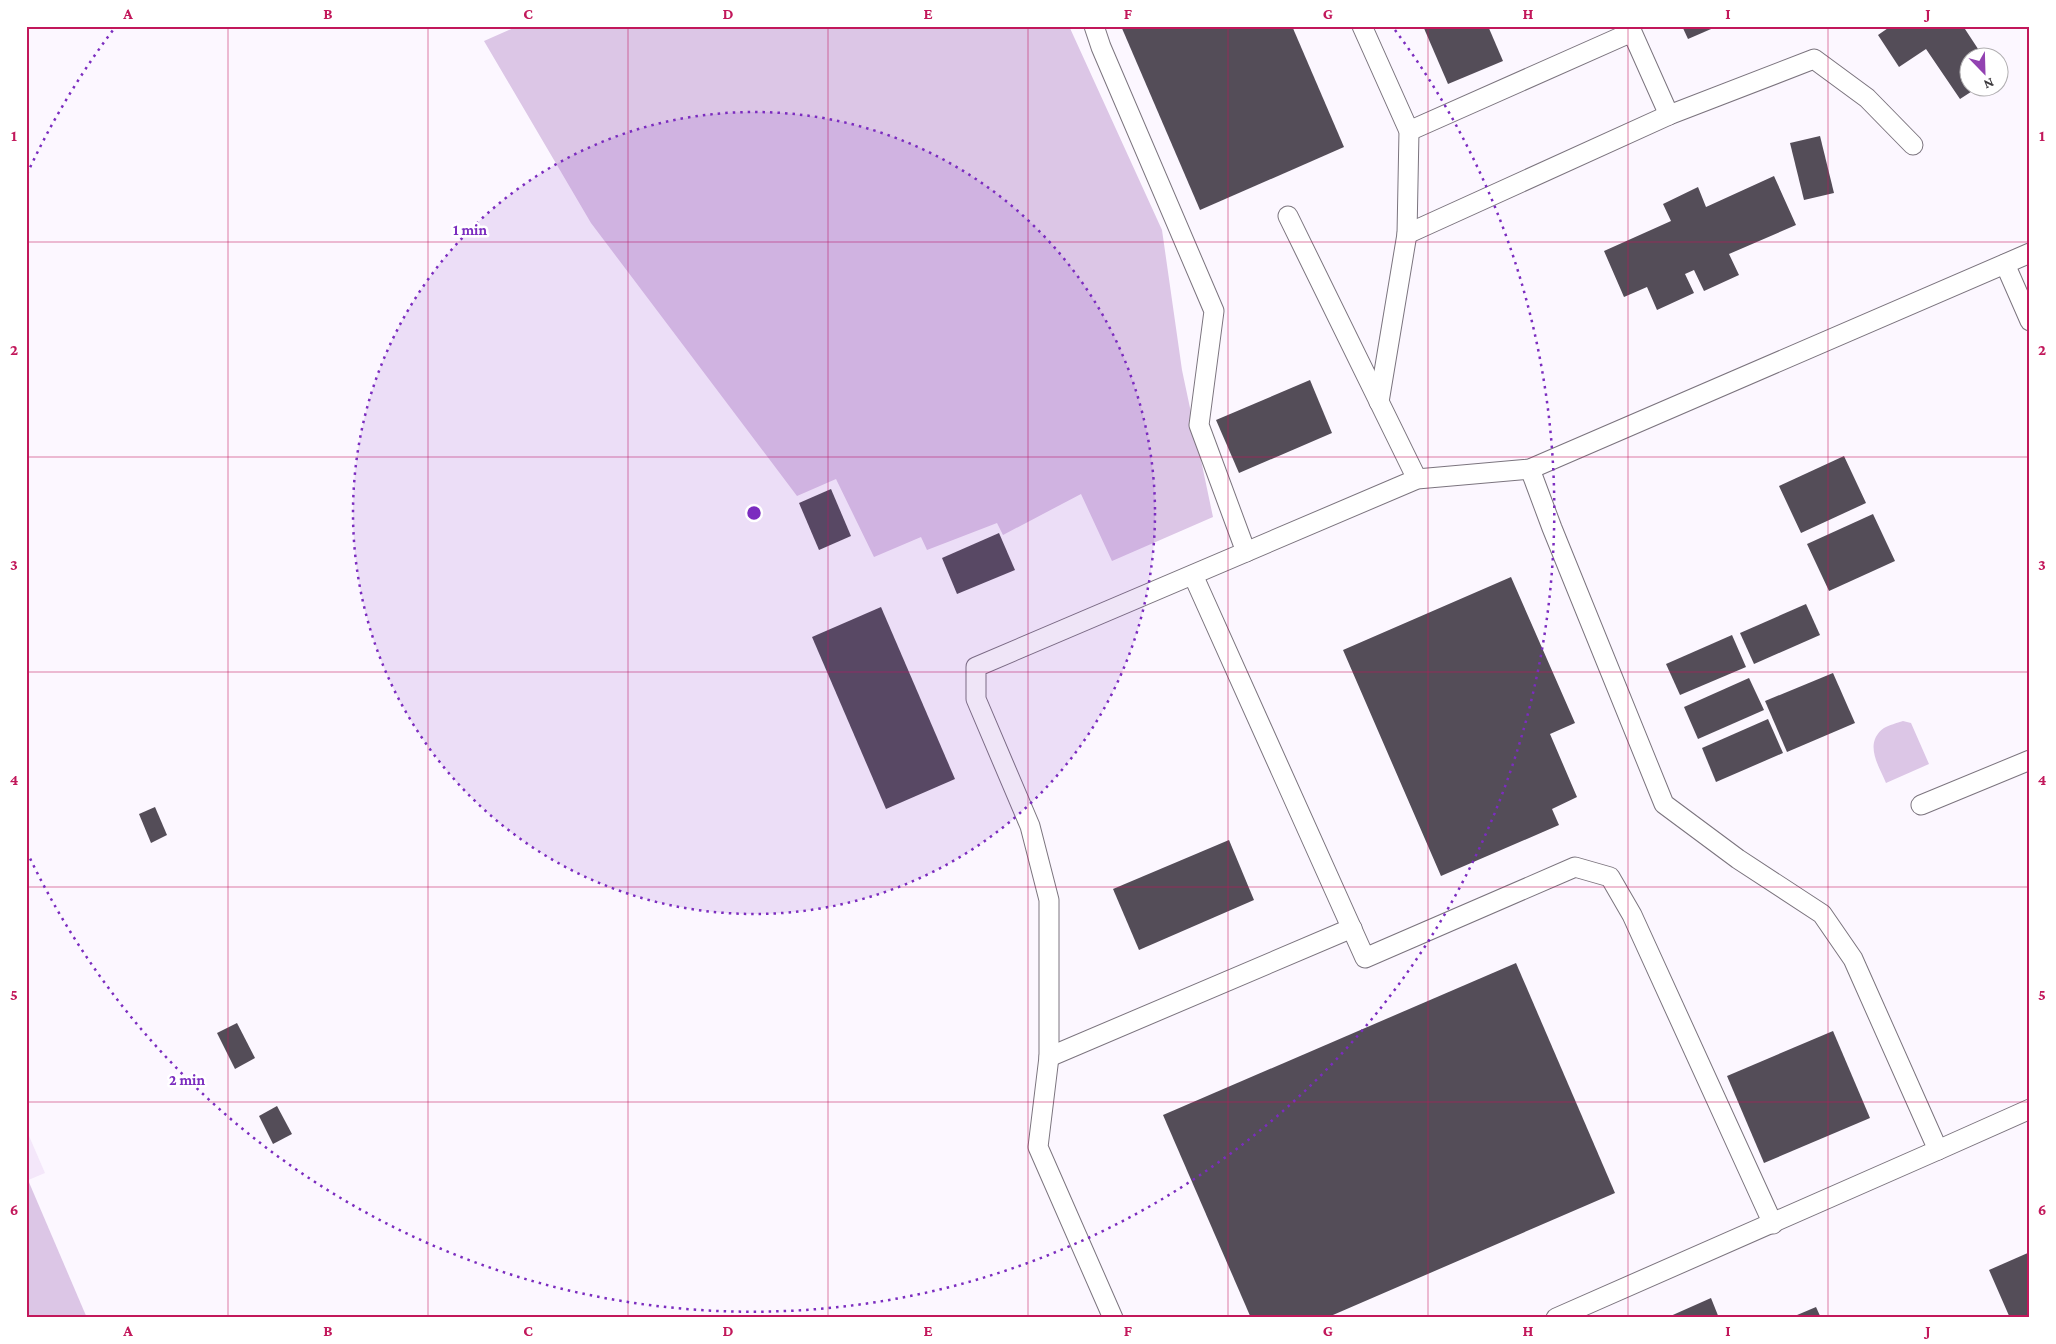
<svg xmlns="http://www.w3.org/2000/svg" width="2056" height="1344" font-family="'Crimson Pro',serif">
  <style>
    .built { fill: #f4e7fa }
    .green { fill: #dcc6e6 }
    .building { fill: #544d58 }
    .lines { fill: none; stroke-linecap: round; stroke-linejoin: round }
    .lane-casing { stroke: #7b747e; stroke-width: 21 }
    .lane { stroke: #fff; stroke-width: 19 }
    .grid { fill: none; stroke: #c2185b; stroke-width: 1; stroke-opacity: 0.55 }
    .ring { fill: none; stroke: #7b2cbf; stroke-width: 2.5; stroke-dasharray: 2.5 5 }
    .centre { fill: #7b2cbf; stroke: #fff; stroke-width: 2.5 }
    .ring-label { font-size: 15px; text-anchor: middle; font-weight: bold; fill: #7b2cbf; stroke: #fff; stroke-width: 5; stroke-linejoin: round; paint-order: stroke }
    .neatline { fill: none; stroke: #c2185b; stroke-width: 2 }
    .grid-label { font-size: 16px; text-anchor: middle; font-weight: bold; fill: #c2185b }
  </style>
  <rect width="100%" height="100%" fill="#fcf7ff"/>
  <polygon class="built" points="26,1129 45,1173 26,1181"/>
  <g class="green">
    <polygon points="518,26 1069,26 1162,230 1182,370 1213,517 1112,561 1081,494 1003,535 997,523 927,550 921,537 874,557 836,479 797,496 591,223 484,41"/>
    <path d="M1903 721 1911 723 1929 764 1886 783C1879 766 1863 743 1884 728 1889 725 1897 723 1903 721Z"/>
    <polygon points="28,1180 87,1318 26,1318 26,1181"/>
  </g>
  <g class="building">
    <polygon points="1121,26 1292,26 1344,147 1200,210"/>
    <polygon points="1423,26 1488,26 1503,61 1448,84"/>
    <polygon points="1682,26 1718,26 1688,39"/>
    <polygon points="1891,26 1963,26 1984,58 1968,58 1968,88 1977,88 1960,99 1926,49 1899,67 1878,35"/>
    <polygon points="1820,136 1834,193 1804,200 1790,143"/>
    <polygon points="1774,176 1796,225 1729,254 1739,275 1704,291 1694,270 1685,274 1694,293 1657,310 1647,287 1624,297 1604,251 1671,221 1663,204 1698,187 1706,207"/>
    <polygon points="1310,380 1332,433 1239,473 1216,420"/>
    <polygon points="1844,456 1866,503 1801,533 1779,486"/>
    <polygon points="831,489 851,536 819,550 799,503"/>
    <polygon points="1873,514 1895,561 1829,591 1807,544"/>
    <polygon points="999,533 1015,570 957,594 942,558"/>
    <polygon points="1511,577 1575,723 1550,734 1577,797 1552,809 1559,825 1441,876 1343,650"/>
    <polygon points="1806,604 1820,635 1754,664 1740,633"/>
    <polygon points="881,607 955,779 886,809 812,637"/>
    <polygon points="1732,635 1746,667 1680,695 1666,664"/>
    <polygon points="1833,673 1855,723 1787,752 1765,701"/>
    <polygon points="1749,678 1764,710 1698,739 1684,707"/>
    <polygon points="1768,719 1783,753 1716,782 1702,748"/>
    <polygon points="155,807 167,835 151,843 139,814"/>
    <polygon points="1229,840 1254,900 1139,950 1113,889"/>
    <polygon points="1516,963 1615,1193 1326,1318 1251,1318 1163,1115"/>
    <polygon points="237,1023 255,1058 235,1069 217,1033"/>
    <polygon points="1833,1031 1870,1118 1764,1163 1727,1076"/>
    <polygon points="277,1106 292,1134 273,1144 259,1116"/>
    <polygon points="2030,1252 2030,1318 2010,1318 1989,1270"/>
    <polygon points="1711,1298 1719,1318 1666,1318"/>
    <polygon points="1816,1307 1821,1318 1790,1318"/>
  </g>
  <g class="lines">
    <defs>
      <g id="lane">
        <polyline points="1094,26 1101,47 1214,311 1199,425 1246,552"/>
        <polyline points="1362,26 1409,131 1407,234 1379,402"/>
        <polyline points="1409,131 1632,32 1669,115"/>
        <polyline points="1288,216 1417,479"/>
        <polyline points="1407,234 1669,115 1814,59 1867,98 1913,145"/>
        <polyline points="2005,264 2030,321"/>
        <polyline points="1530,469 1552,528 1664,804 1738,859 1822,914 1853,959 1938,1150 1556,1318"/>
        <polyline points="1193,575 1365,958 1575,867 1610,877 1632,915 1773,1224"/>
        <polyline points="1921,805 2030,760"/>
        <polyline points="1049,1057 1352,928"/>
        <polyline points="1938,1150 2030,1109"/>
        <polyline points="1113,1318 1038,1147 1049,1057 1049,900 1030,826 976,699 976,667 1417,479 1530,469 2030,253"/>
      </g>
    </defs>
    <use href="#lane" class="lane-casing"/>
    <use href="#lane" class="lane"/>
  </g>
  <path class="grid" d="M228 26V1318M428 26V1318M628 26V1318M828 26V1318M1028 26V1318M1228 26V1318M1428 26V1318M1628 26V1318M1828 26V1318M26 242H2030M26 457H2030M26 672H2030M26 887H2030M26 1102H2030"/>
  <circle cx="754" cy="513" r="401" fill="#7b2cbf" fill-opacity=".12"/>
  <g class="ring">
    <circle cx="754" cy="513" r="401"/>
    <path d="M27 174A802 802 0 0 1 113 30M1395 30A802 802 0 1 1 27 852"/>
  </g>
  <circle cx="754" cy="513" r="8" class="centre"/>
  <g class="ring-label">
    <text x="470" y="235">1 min</text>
    <text x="187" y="1085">2 min</text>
  </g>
  <rect width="2056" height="1344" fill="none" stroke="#ffffff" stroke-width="55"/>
  <g transform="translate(1984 72) rotate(157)"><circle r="24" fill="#ffffff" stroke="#b1afb1"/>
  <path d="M0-4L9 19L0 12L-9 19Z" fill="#9242b1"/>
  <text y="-8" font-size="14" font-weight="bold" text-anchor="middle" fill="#3b383c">N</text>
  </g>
  <rect x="28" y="28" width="2000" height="1288" class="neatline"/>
  <g class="grid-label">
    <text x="128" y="19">A</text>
    <text x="328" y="19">B</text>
    <text x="528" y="19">C</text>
    <text x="728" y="19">D</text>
    <text x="928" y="19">E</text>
    <text x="1128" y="19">F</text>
    <text x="1328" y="19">G</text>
    <text x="1528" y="19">H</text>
    <text x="1728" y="19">I</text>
    <text x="1928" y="19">J</text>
    <text x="14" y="141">1</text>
    <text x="2042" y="141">1</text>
    <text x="14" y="355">2</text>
    <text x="2042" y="355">2</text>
    <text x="14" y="570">3</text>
    <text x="2042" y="570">3</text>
    <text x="14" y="785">4</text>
    <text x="2042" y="785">4</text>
    <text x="14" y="1000">5</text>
    <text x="2042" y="1000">5</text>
    <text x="14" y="1215">6</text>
    <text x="2042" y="1215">6</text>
    <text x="128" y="1336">A</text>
    <text x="328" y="1336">B</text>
    <text x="528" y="1336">C</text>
    <text x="728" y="1336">D</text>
    <text x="928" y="1336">E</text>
    <text x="1128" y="1336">F</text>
    <text x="1328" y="1336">G</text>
    <text x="1528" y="1336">H</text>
    <text x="1728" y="1336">I</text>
    <text x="1928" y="1336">J</text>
  </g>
</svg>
